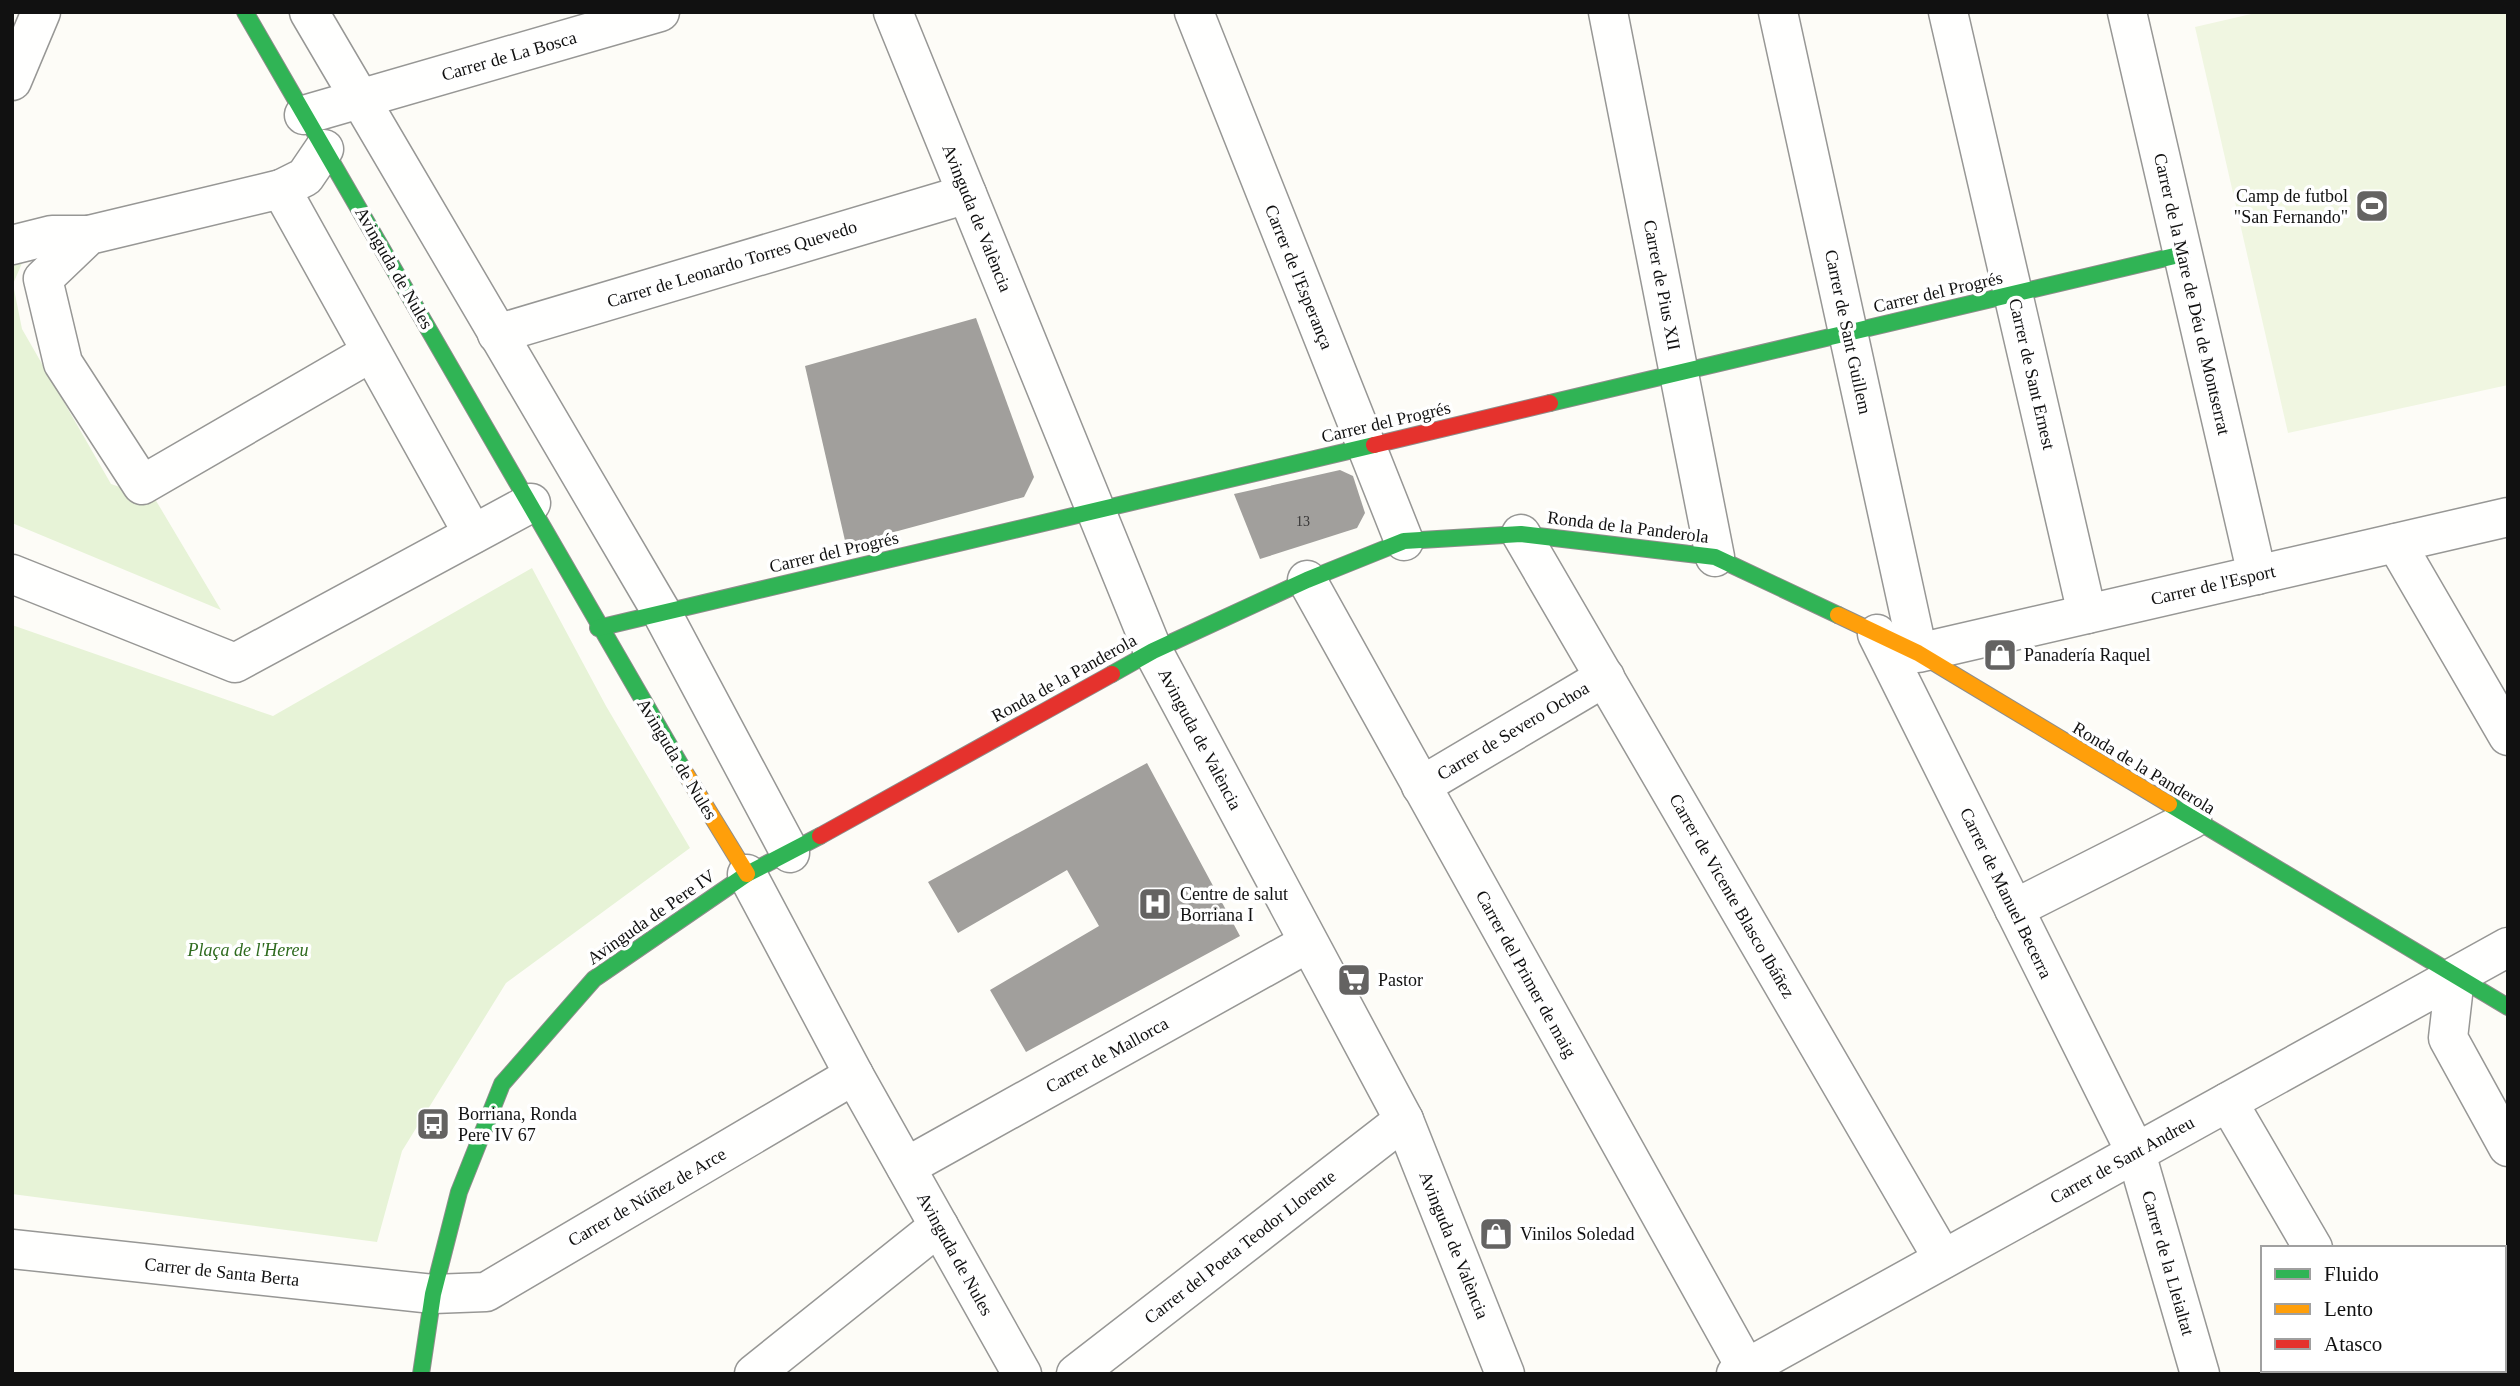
<svg xmlns="http://www.w3.org/2000/svg" width="2520" height="1386" font-family="Georgia,serif">
  <style>
    .green { fill: #e7f3d7 }
    .pitch { fill: #f0f6e1 }
    .building { fill: #a19f9c }
    .lines { fill: none; stroke-linecap: round; stroke-linejoin: round }
    .street-casing { stroke: #979795; stroke-width: 41 }
    .fast-casing { stroke: #8e8d8b; stroke-width: 18 }
    .slow-casing { stroke: #8e8d8b; stroke-width: 18 }
    .jam-casing { stroke: #8e8d8b; stroke-width: 18 }
    .street { stroke: #fffffe; stroke-width: 38 }
    .fast { stroke: #30b455; stroke-width: 16 }
    .slow { stroke: #ff9f0a; stroke-width: 16 }
    .jam { stroke: #e5322d; stroke-width: 16 }
    .labels { text-anchor: middle; stroke-width: 7; stroke-linejoin: round; paint-order: stroke }
    .number-label { font-size: 14px; fill: #353434 }
    .street-label { font-size: 18px; fill: #111; stroke: #fff }
    .poi-label { font-size: 18px; fill: #111; stroke: #fff; text-anchor: start }
    .park-label { font-size: 18px; font-style: italic; fill: #2f6b1f; stroke: #fff }
  </style>
  <rect width="100%" height="100%" fill="#fdfcf7"/>
  <g class="green">
    <polygon points="26,254 13,284 22,329 111,484 155,499 221,610 12,523 12,258"/>
    <polygon points="532,568 606,706 690,848 506,983 402,1151 377,1242 12,1194 12,625 273,716"/>
  </g>
  <polygon class="pitch" points="2260,12 2508,12 2508,385 2288,433 2195,27"/>
  <g class="building">
    <polygon points="976,318 1034,477 1024,497 846,545 805,366"/>
    <polygon points="1340,470 1353,476 1365,513 1357,528 1260,559 1234,494"/>
    <polygon points="1147,763 1240,936 1026,1052 990,990 1099,926 1067,870 958,933 928,882"/>
  </g>
  <g class="lines">
    <defs>
      <g id="street">
        <polyline points="309,12 662,613 790,853"/>
        <polyline points="893,12 1153,651 1404,1120 1505,1374"/>
        <polyline points="1194,12 1404,541"/>
        <polyline points="1608,12 1715,557"/>
        <polyline points="1778,12 1918,653 2508,517"/>
        <polyline points="1948,12 2087,614"/>
        <polyline points="2127,12 2257,575"/>
        <polyline points="12,81 41,12"/>
        <polyline points="304,115 660,12"/>
        <polyline points="324,149 305,177 281,189 473,534"/>
        <polyline points="281,189 89,235 43,279 63,363 142,485 370,353"/>
        <polyline points="12,245 52,235 89,235"/>
        <polyline points="497,334 967,194"/>
        <polyline points="1521,534 1943,1259"/>
        <polyline points="2396,543 2508,736"/>
        <polyline points="12,574 235,663 531,503"/>
        <polyline points="1307,580 1746,1368"/>
        <polyline points="1877,634 2136,1153 2200,1374"/>
        <polyline points="1421,786 1605,677"/>
        <polyline points="747,874 854,1075 1022,1374"/>
        <polyline points="2014,909 2192,819"/>
        <polyline points="2455,977 2448,1038 2508,1147"/>
        <polyline points="2228,1102 2313,1248"/>
        <polyline points="906,1167 1308,943"/>
        <polyline points="12,1249 433,1294 486,1292 854,1075"/>
        <polyline points="2384,1370 2386,1374"/>
        <polyline points="754,1374 939,1226"/>
        <polyline points="1076,1374 1404,1120"/>
        <polyline points="1736,1374 2508,947"/>
      </g>
      <g id="fast">
        <polyline points="245,12 684,771"/>
        <polyline points="1550,403 2183,254"/>
        <polyline points="598,628 1374,445"/>
        <polyline points="1112,674 1153,651 1307,580 1404,541 1521,534 1715,557 1838,615"/>
        <polyline points="2169,804 2508,1007"/>
        <polyline points="421,1374 433,1294 459,1192 502,1084 594,979 747,874 820,836"/>
      </g>
      <g id="slow">
        <polyline points="1838,615 1918,653 2169,804"/>
        <polyline points="684,771 747,874"/>
      </g>
      <g id="jam">
        <polyline points="1374,445 1550,403"/>
        <polyline points="820,836 1112,674"/>
      </g>
    </defs>
    <use href="#street" class="street-casing"/>
    <use href="#fast" class="fast-casing"/>
    <use href="#slow" class="slow-casing"/>
    <use href="#jam" class="jam-casing"/>
    <use href="#street" class="street"/>
    <use href="#fast" class="fast"/>
    <use href="#slow" class="slow"/>
    <use href="#jam" class="jam"/>
  </g>
  <defs>
    <symbol id="stadium-square" viewBox="-11 -11 22 22"><rect x="-9" y="-9" width="18" height="18" rx="4" fill="#646362" stroke="#fff"/><path d="M0-5a6.5 5 0 1 0 0 10a6.5 5 0 1 0 0-10ZM-3.5-1.8h7v3.6h-7Z" fill="#fff"/></symbol>
    <symbol id="shop-square" viewBox="-11 -11 22 22"><rect x="-9" y="-9" width="18" height="18" rx="4" fill="#646362" stroke="#fff"/><path d="M-5-2.5h2.3a2.7 3.5 0 0 1 5.4 0H5L5.5 6h-11ZM-1.5-2.5h3a1.5 2.3 0 0 0-3 0Z" fill="#fff"/></symbol>
    <symbol id="hospital-square" viewBox="-11 -11 22 22"><rect x="-9" y="-9" width="18" height="18" rx="4" fill="#646362" stroke="#fff"/><path d="M-5-5h3v3.5h4V-5h3V5h-3V1.5h-4V5h-3Z" fill="#fff"/></symbol>
    <symbol id="supermarket-square" viewBox="-11 -11 22 22"><rect x="-9" y="-9" width="18" height="18" rx="4" fill="#646362" stroke="#fff"/><path d="M-6-5.5h2.5l.6 2H6L4.5 2H-2.5L-4.4-4H-6ZM-1.5 3.2a1.3 1.3 0 1 0 .1 0ZM3 3.2a1.3 1.3 0 1 0 .1 0Z" fill="#fff"/></symbol>
    <symbol id="bus-square" viewBox="-11 -11 22 22"><rect x="-9" y="-9" width="18" height="18" rx="4" fill="#646362" stroke="#fff"/><path d="M-5-6H5V4H4V6H2V4H-2V6H-4V4H-5ZM-3.5-4V0h7V-4ZM-3.5 1.2v1.5H-2V1.2ZM2 1.2v1.5H3.5V1.2Z" fill="#fff"/></symbol>
  </defs>
  <g fill-rule="evenodd">
    <use href="#stadium-square" x="2353" y="187" width="38" height="38"/>
    <use href="#shop-square" x="1981" y="636" width="38" height="38"/>
    <use href="#hospital-square" x="1136" y="885" width="38" height="38"/>
    <use href="#supermarket-square" x="1335" y="961" width="38" height="38"/>
    <use href="#bus-square" x="414" y="1105" width="38" height="38"/>
    <use href="#shop-square" x="1477" y="1215" width="38" height="38"/>
  </g>
  <g class="labels">
    <g class="number-label">
      <text x="1303" y="526">13</text>
    </g>
    <g class="street-label">
      <text transform="translate(509 56) rotate(-16)" y="6">Carrer de La Bosca</text>
      <text transform="translate(977 218) rotate(68)" y="6">Avinguda de València</text>
      <text transform="translate(732 264) rotate(-17)" y="6">Carrer de Leonardo Torres Quevedo</text>
      <text transform="translate(394 268) rotate(60)" y="6">Avinguda de Nules</text>
      <text transform="translate(1299 277) rotate(68)" y="6">Carrer de l'Esperança</text>
      <text transform="translate(1662 285) rotate(79)" y="6">Carrer de Pius XII</text>
      <text transform="translate(1938 292) rotate(-13)" y="6">Carrer del Progrés</text>
      <text transform="translate(2192 294) rotate(77)" y="6">Carrer de la Mare de Déu de Montserrat</text>
      <text transform="translate(1848 332) rotate(78)" y="6">Carrer de Sant Guillem</text>
      <text transform="translate(2032 374) rotate(77)" y="6">Carrer de Sant Ernest</text>
      <text transform="translate(1386 422) rotate(-13)" y="6">Carrer del Progrés</text>
      <text transform="translate(1628 527) rotate(7)" y="6">Ronda de la Panderola</text>
      <text transform="translate(834 552) rotate(-13)" y="6">Carrer del Progrés</text>
      <text transform="translate(2213 585) rotate(-13)" y="6">Carrer de l'Esport</text>
      <text transform="translate(1064 678) rotate(-29)" y="6">Ronda de la Panderola</text>
      <text transform="translate(1513 731) rotate(-31)" y="6">Carrer de Severo Ochoa</text>
      <text transform="translate(1200 739) rotate(62)" y="6">Avinguda de València</text>
      <text transform="translate(677 759) rotate(59)" y="6">Avinguda de Nules</text>
      <text transform="translate(2144 768) rotate(31)" y="6">Ronda de la Panderola</text>
      <text transform="translate(2006 893) rotate(64)" y="6">Carrer de Manuel Becerra</text>
      <text transform="translate(1732 896) rotate(60)" y="6">Carrer de Vicente Blasco Ibáñez</text>
      <text transform="translate(651 917) rotate(-35)" y="6">Avinguda de Pere IV</text>
      <text transform="translate(1526 974) rotate(61)" y="6">Carrer del Primer de maig</text>
      <text transform="translate(1107 1055) rotate(-29)" y="6">Carrer de Mallorca</text>
      <text transform="translate(2122 1160) rotate(-29)" y="6">Carrer de Sant Andreu</text>
      <text transform="translate(647 1197) rotate(-30)" y="6">Carrer de Núñez de Arce</text>
      <text transform="translate(1454 1245) rotate(68)" y="6">Avinguda de València</text>
      <text transform="translate(1240 1247) rotate(-38)" y="6">Carrer del Poeta Teodor Llorente</text>
      <text transform="translate(955 1254) rotate(61)" y="6">Avinguda de Nules</text>
      <text transform="translate(2168 1263) rotate(74)" y="6">Carrer de la Lleialtat</text>
      <text transform="translate(222 1272) rotate(6)" y="6">Carrer de Santa Berta</text>
    </g>
    <g class="poi-label">
      <text x="2348" y="202" text-anchor="end">Camp de futbol<tspan x="2348" dy="21">"San Fernando"</tspan></text>
      <text x="2024" y="661">Panadería Raquel</text>
      <text x="1180" y="900">Centre de salut<tspan x="1180" dy="21">Borriana I</tspan></text>
      <text x="1378" y="986">Pastor</text>
      <text x="458" y="1120">Borriana, Ronda<tspan x="458" dy="21">Pere IV 67</tspan></text>
      <text x="1520" y="1240">Vinilos Soledad</text>
    </g>
    <g class="park-label">
      <text x="248" y="956">Plaça de l'Hereu</text>
    </g>
  </g>
  <rect width="2520" height="1386" fill="none" stroke="#111111" stroke-width="28"/>
  <rect x="2261" y="1246" width="245" height="126" fill="#ffffff" stroke="#a0a0a0" stroke-width="2"/>
  <rect x="2275" y="1269" width="35" height="10" fill="#30b455" stroke="#a0a0a0" stroke-width="2"/>
  <text x="2324" y="1281" font-size="21" fill="#111111">Fluido</text>
  <rect x="2275" y="1304" width="35" height="10" fill="#ff9f0a" stroke="#a0a0a0" stroke-width="2"/>
  <text x="2324" y="1316" font-size="21" fill="#111111">Lento</text>
  <rect x="2275" y="1339" width="35" height="10" fill="#e5322d" stroke="#a0a0a0" stroke-width="2"/>
  <text x="2324" y="1351" font-size="21" fill="#111111">Atasco</text>
</svg>
